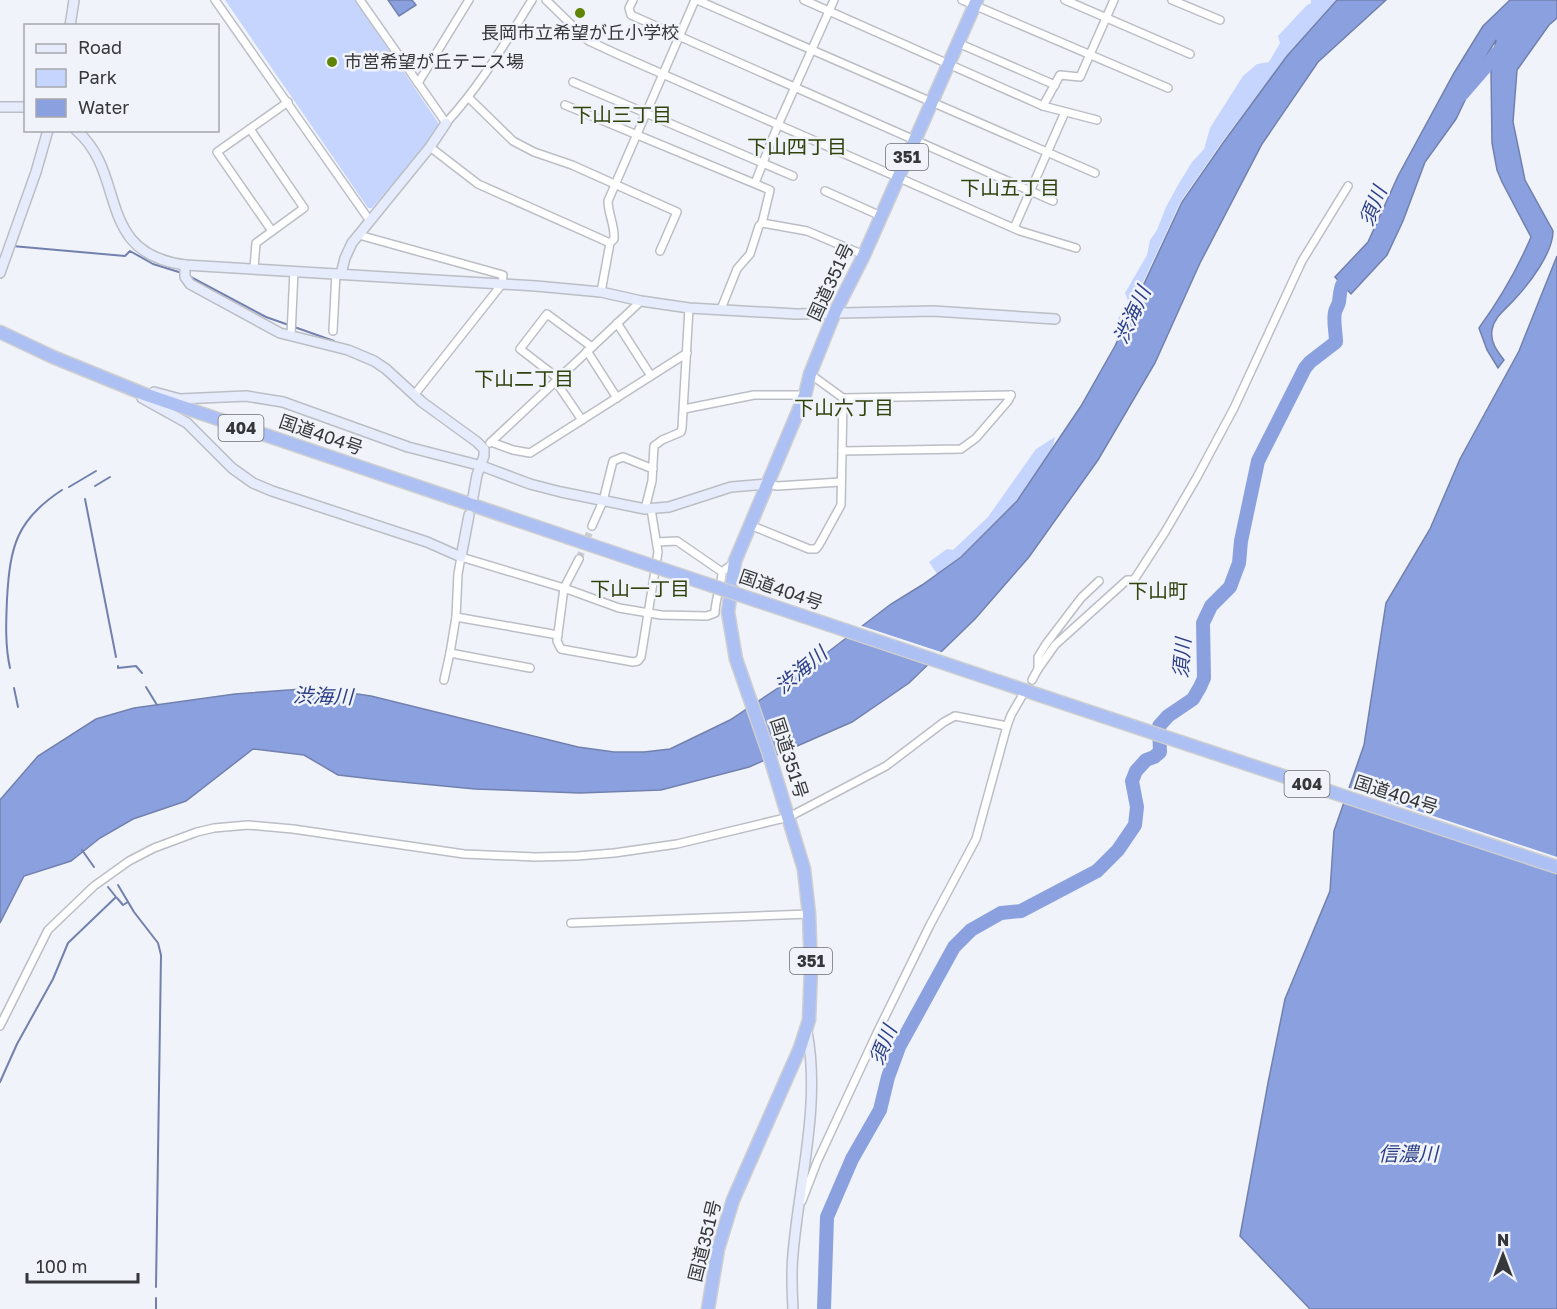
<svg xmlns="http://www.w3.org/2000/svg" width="1557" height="1309" font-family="'Golos Text','Noto Sans JP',sans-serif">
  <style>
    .green { fill: #c5d5fe }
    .water { fill: #8ba0df; stroke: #7280ae; stroke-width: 1.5 }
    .pier { fill: #f0f3f9 }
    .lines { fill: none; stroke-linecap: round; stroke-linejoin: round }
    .stream { stroke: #7280ae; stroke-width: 2 }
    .river { stroke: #8ba0df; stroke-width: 14 }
    .street-tunnel { stroke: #cbcdd3; stroke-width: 7; stroke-dasharray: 7 3.5; stroke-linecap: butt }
    .street-casing { stroke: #bbbec4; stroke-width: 10 }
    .secondary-casing { stroke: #bbbec4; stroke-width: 12 }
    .highway-casing { stroke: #cfcfd0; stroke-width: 15 }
    .street { stroke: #fff; stroke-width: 7 }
    .secondary { stroke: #e6ecfb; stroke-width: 9 }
    .highway { stroke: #adc0f3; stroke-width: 12 }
    .highway-bridge-casing { stroke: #cfcfd0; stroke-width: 15; stroke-linecap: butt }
    .highway-bridge { stroke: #adc0f3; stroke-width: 12 }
    .poi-dot { fill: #5f8406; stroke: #f0f3f9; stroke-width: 2 }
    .labels { text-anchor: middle; stroke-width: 5; stroke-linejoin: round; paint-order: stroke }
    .shield { fill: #f0f3f9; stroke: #6e6f73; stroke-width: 1.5 }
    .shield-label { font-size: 16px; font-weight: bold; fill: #36373a }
    .poi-label { font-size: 18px; fill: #36373a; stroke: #f0f3f9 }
    .street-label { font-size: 18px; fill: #36373a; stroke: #f0f3f9 }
    .neighbourhood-label { font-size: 20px; fill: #30430d; stroke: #f0f3f9 }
    .water-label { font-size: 20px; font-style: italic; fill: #2b3e87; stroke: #f0f3f9 }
  </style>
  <rect width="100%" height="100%" fill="#f0f3f9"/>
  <g class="green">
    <polygon points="225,0 355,0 439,124 439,130 372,208 368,208"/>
    <path d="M1311 0H1336L1287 56 1222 142 1181 201 1121 329 1116 327C1117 324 1117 320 1119 317 1125 306 1132 308 1125 293L1147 255 1150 240 1157 230 1166 207 1178 185 1192 162 1204 149 1210 128 1243 76 1257 64 1269 62 1280 43 1278 36 1307 5 1311 3Z"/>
    <polygon points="1055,437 1053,446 1016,501 961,556 937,574 929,562 947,549 953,550 988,517 1036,449"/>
  </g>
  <g class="water">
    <polygon points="388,0 412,0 416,5 399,16"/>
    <polygon points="1337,0 1386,0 1318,62 1262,144 1200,263 1155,363 1098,460 1029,557 975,619 909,683 852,722 749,767 661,790 580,793 475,789 381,780 338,775 304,755 253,749 186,801 133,819 100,838 71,861 24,876 0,923 0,800 38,756 96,719 134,708 235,694 316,688 371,696 578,747 614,752 644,752 670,749 730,720 799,674 891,604 922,585 961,557 1017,501 1081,406 1115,346 1182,202 1223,143 1287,56"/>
    <path d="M1510 0H1557V18L1549 25 1517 70 1513 122 1525 180 1553 231C1553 253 1529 284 1514 300 1506 309 1494 317 1492 330 1490 342 1497 351 1504 360L1498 368 1487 350 1479 328C1500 299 1517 270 1531 237L1502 182 1497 170 1492 143 1491 72 1496 40 1485 58 1456 119 1425 162 1403 221 1387 255 1351 294 1335 277 1368 242 1398 176 1454 73 1483 26Z"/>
    <polygon points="1557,256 1557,1309 1310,1309 1240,1236 1268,1083 1285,999 1330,891 1334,831 1364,745 1386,603 1430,529 1460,459 1519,351"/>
  </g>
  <g class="pier">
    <polygon points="859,625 944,653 933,664 845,635"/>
    <polygon points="1346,787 1557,857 1557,873 1342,801"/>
  </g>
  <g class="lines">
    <g class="stream">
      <polyline points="12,246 125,256 130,251 153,264 182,273"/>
      <polyline points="187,275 266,317 334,341"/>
      <polyline points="95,486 110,477"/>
      <polyline points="69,487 96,471"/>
      <polyline points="85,499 116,657"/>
      <polyline points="118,666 118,668 136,666 142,673"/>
      <path d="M10 668C5 646 6 622 7 599 10 547 16 520 62 490"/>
      <polyline points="146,687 157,705"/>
      <polyline points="14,688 18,707"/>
      <polyline points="82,850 94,867"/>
      <polyline points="118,885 134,912 158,943 161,955 156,1287"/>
      <polyline points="117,898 123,905 128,902"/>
      <polyline points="0,1082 17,1044 53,979 68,943 116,897 108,887"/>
      <polyline points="156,1309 156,1298"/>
    </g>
    <g class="river">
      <polyline points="1462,94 1506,43"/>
      <path d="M824 1309 827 1217 852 1159 880 1110 888 1077 899 1047 954 947 971 930 1001 913 1021 911 1097 871 1118 850 1135 825 1137 807 1132 781 1136 771 1146 760 1154 757 1160 752 1159 726 1168 716 1193 699 1200 687 1204 678 1203 623 1211 606 1230 587 1239 563 1241 541 1258 461 1305 368 1310 362 1336 342C1336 333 1333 321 1335 312 1336 308 1338 306 1339 302 1341 285 1340 284 1354 273"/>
    </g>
    <polyline class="street-tunnel" points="579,559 592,526"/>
    <defs>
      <g id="street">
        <polyline points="215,0 370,221"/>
        <path d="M360 0 446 123C481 85 505 43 532 0"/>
        <polyline points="546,0 581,34 589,41 617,54 1020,231 1076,248"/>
        <polyline points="633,0 629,8 631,15 1053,201"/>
        <polyline points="697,0 1095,173"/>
        <polyline points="804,0 1043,106 1097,120"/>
        <polyline points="962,0 1168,88"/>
        <polyline points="1065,0 1190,54"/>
        <polyline points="1172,0 1220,20"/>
        <polyline points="958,43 1055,85"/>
        <polyline points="573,82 793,176"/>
        <polyline points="418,83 469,0"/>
        <polyline points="469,98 513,141 534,152 572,165 677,212 660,251"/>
        <polyline points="565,105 770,190 762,223 759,226 750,254 737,269 721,309"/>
        <polyline points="1043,106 1060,75 1080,77 1114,0"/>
        <polyline points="250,129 304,208 256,243 254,268"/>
        <polyline points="430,147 478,184 610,243"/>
        <polyline points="755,183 778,125 834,0"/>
        <polyline points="825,191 881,216"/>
        <polyline points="762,223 807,231 864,255"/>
        <polyline points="1014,228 1065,112"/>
        <polyline points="272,231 217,152 288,102"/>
        <polyline points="359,235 503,275 502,284 415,394"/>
        <path d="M601 292 610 243 614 239C615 225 608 214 608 201L695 0"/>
        <polyline points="617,323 651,376"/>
        <polyline points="333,331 336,273"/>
        <polyline points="291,335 294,271"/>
        <polyline points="587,351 617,398"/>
        <polyline points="810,374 843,398 1011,395"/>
        <polyline points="559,379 520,349 547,314 592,347"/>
        <polyline points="556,382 582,420"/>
        <polyline points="684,409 754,395 805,395"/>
        <polyline points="491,442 513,450 530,453 687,353"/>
        <polyline points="490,443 641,301"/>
        <polyline points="842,451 961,449 976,438 1008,401 1011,395"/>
        <polyline points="768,484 777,486 841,482"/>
        <polyline points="645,509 652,481 654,446 662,440 681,432 682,428 689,308"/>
        <polyline points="750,525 809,549 816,549 819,545 841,505 843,398"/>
        <polyline points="592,526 603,501 613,461 623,457 653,469"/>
        <polyline points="657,542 677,541 722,572"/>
        <polyline points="579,559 564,588 557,641 561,649 633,662 638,661 641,657 658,552 651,509"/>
        <polyline points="456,617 558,635"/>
        <path d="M530 668 450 653 456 617 458 574 461 557 564 588 619 608 661 615 707 616 715 613C715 598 722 585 722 572L735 562"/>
        <polyline points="1038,669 1055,645 1127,580 1134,580 1165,532 1197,477 1234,408 1302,261 1348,186"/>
        <polyline points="444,680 450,653"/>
        <polyline points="1032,680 1038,669 1038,657 1046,644 1081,598 1099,581"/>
        <polyline points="571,923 809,914"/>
        <polyline points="0,1026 48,930 94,886 129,861 154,848 197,832 214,828 248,825 293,829 464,854 535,857 577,856 614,853 677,844 789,817 886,766 944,722 955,716 1007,726"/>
        <polyline points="802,1201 817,1162 876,1035 930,925 976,839 1007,726 1011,715 1022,696"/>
      </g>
      <g id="secondary">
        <polyline points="70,26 74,0"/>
        <polyline points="0,107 26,107"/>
        <path d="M76 130C128 174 94 253 185 265L536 286 601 292 641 301 689 308 796 314 933 311 1055 319"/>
        <polyline points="185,265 185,277 190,284 280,333 348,350 374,361 386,369 422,402 477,442 484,449 484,456 477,475 473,497"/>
        <polyline points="0,273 36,172 48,130"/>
        <polyline points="341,274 345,258 352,243 430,147 446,123"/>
        <polyline points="154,392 180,399 246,396 283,402 408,447 482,466 530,484 561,492 645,509 669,507 731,487 768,484"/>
        <polyline points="142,398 187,423 232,468 253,483 272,491 427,542 461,557 469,515"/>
        <path d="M793 1309C792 1291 791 1272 793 1254 799 1181 821 1105 807 1031"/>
      </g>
      <g id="highway">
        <polyline points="0,332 53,357 144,394 635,560"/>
        <polyline points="1000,682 1557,867"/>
        <polyline points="708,1309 718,1249 733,1200 800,1048 809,1020 811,969 809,914 804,869 768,751 736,659 728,612 735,561 805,395 810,374 835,312 864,255 977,0"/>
      </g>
    </defs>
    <use href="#street" class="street-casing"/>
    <use href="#secondary" class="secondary-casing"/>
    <use href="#highway" class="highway-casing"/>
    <use href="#street" class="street"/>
    <use href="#secondary" class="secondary"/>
    <use href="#highway" class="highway"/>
    <defs>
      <polyline id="highway-bridge" points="635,560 1000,682"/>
    </defs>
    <use href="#highway-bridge" class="highway-bridge-casing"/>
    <use href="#highway-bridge" class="highway-bridge"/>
  </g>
  <g class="poi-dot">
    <circle cx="580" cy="13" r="6"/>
    <circle cx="332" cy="62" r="6"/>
  </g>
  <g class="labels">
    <g class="shield">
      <rect x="886" y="144" width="42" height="26" rx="4.5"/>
      <rect x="218.5" y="415" width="45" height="26" rx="4.5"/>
      <rect x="1284.5" y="771" width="45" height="26" rx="4.5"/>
      <rect x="790" y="948" width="42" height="26" rx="4.5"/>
    </g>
    <g class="shield-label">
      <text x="907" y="163">351</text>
      <text x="241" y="434">404</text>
      <text x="1307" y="790">404</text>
      <text x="811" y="967">351</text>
    </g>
    <g class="poi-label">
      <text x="580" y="39">長岡市立希望が丘小学校</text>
      <text x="344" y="68" text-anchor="start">市営希望が丘テニス場</text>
    </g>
    <g class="street-label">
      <text transform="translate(831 282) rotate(-65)" y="6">国道351号</text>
      <text transform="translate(321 435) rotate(19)" y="6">国道404号</text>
      <text transform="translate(781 590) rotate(19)" y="6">国道404号</text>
      <text transform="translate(789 758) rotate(72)" y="6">国道351号</text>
      <text transform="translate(1396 795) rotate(18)" y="6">国道404号</text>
      <text transform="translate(705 1241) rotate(-76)" y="6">国道351号</text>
    </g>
    <g class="neighbourhood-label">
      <text x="622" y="122">下山三丁目</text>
      <text x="797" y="154">下山四丁目</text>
      <text x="1010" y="195">下山五丁目</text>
      <text x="524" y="386">下山二丁目</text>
      <text x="844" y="415">下山六丁目</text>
      <text x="640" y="596">下山一丁目</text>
      <text x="1158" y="598">下山町</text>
    </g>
    <g class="water-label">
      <text transform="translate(1373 206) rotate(-68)" y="7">須川</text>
      <text transform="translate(1132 315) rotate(-65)" y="7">渋海川</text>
      <text transform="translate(1182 658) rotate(-86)" y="7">須川</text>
      <text transform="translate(801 670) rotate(-40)" y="7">渋海川</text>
      <text transform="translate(323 696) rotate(2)" y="7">渋海川</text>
      <text transform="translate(883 1045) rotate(-68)" y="7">須川</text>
      <text x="1408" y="1161">信濃川</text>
    </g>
  </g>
  <rect x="24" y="24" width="195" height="108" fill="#f0f3f9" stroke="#a6a8ad" stroke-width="1.5"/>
  <rect x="36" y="44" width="30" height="9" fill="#e6ecfb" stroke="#a6a8ad" stroke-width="1.5"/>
  <text x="78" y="54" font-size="18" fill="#36373a">Road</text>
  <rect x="36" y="69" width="30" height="18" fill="#c5d5fe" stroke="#a6a8ad" stroke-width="1.5"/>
  <text x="78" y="84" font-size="18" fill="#36373a">Park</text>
  <rect x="36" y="99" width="30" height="18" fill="#8ba0df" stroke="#a6a8ad" stroke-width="1.5"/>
  <text x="78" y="114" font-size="18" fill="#36373a">Water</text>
  <g transform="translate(1503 1255)" stroke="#f0f3f9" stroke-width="4.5" paint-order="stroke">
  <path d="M0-4.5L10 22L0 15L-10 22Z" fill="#36373a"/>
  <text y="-9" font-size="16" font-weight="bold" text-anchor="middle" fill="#36373a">N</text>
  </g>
  <path d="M27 1273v9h111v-9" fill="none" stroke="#36373a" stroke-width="3"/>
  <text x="36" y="1273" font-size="18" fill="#36373a" stroke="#f0f3f9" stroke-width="4.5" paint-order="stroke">100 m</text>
</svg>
